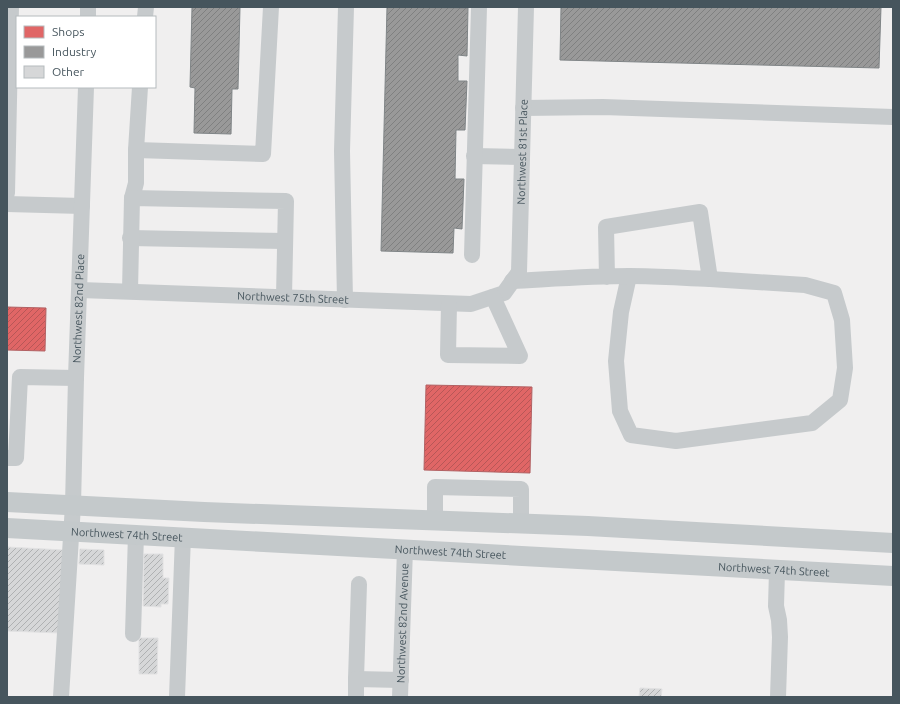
<svg xmlns="http://www.w3.org/2000/svg" width="900" height="704" font-family="Ubuntu,sans-serif">
  <style>
    .shops { fill: url(#shops-hatch); stroke: #b26163 }
    .industry { fill: url(#industry-hatch); stroke: #808587 }
    .building { fill: url(#building-hatch); stroke: #e1e1e2 }
    .lines { fill: none; stroke-linecap: round; stroke-linejoin: round }
    .minor { stroke: #c6cacc; stroke-width: 16 }
    .major { stroke: #c4c9cb; stroke-width: 20 }
    .labels { text-anchor: middle; stroke-width: 4; stroke-linejoin: round; paint-order: stroke }
    .street-label { font-size: 11px; fill: #46555d; stroke: #fff }
  </style>
  <defs>
    <pattern id="shops-hatch" width="6" height="6" patternUnits="userSpaceOnUse"><rect width="6" height="6" fill="#e06666"/><path d="M-1 1l2-2M0 6l6-6M5 7l2-2" fill="none" stroke="#b75757"/></pattern>
    <pattern id="industry-hatch" width="6" height="6" patternUnits="userSpaceOnUse"><rect width="6" height="6" fill="#999"/><path d="M-1 1l2-2M0 6l6-6M5 7l2-2" fill="none" stroke="#7f8080"/></pattern>
    <pattern id="building-hatch" width="6" height="6" patternUnits="userSpaceOnUse"><rect width="6" height="6" fill="#d6d7d8"/><path d="M-1 1l2-2M0 6l6-6M5 7l2-2" fill="none" stroke="#afb1b2"/></pattern>
  </defs>
  <rect width="100%" height="100%" fill="#f0efef"/>
  <g class="shops">
    <polygon points="7,307 46,308 45,351 7,350"/>
    <polygon points="426,385 532,387 530,473 424,470"/>
  </g>
  <g class="industry">
    <polygon points="192,7 240,7 238,89 232,89 231,134 194,133 195,88 190,87"/>
    <polygon points="387,7 468,8 467,56 458,55 458,81 467,81 465,130 456,130 455,179 464,179 462,229 454,228 453,253 381,251"/>
    <polygon points="561,7 881,7 879,68 560,60"/>
  </g>
  <g class="building">
    <polygon points="7,547 63,550 60,633 7,631"/>
    <polygon points="80,549 104,550 104,565 79,564"/>
    <polygon points="144,554 163,554 163,578 169,578 168,604 161,604 161,607 143,606"/>
    <polygon points="139,638 158,638 157,674 139,674"/>
    <polygon points="640,688 662,689 661,697 639,697"/>
  </g>
  <g class="lines">
    <g class="minor">
      <polyline points="88,17 88,7"/>
      <polyline points="145,17 146,7"/>
      <polyline points="523,108 603,107 893,117"/>
      <polyline points="136,150 263,154 271,7"/>
      <polyline points="474,156 522,157"/>
      <polyline points="7,193 11,7"/>
      <polyline points="132,198 136,183 136,150 140,87"/>
      <polyline points="7,204 82,206"/>
      <polyline points="130,238 285,241"/>
      <polyline points="472,255 479,7"/>
      <polyline points="629,276 621,312 616,361 620,411 631,435 676,441 812,423 840,400 845,368 842,320 834,293 805,285 710,279"/>
      <path d="M512 281C551 279 591 276 630 276 656 276 683 278 710 279L700 212 606 227 607 277"/>
      <path id="s1" d="M80 290 471 304 504 293 519 272 526 7"/>
      <polyline points="130,291 132,198 286,201 284,297"/>
      <polyline points="345,300 342,151 346,7"/>
      <polyline points="449,304 448,355 520,356 493,297"/>
      <polyline points="7,458 16,458 20,377 76,378"/>
      <polyline points="435,520 435,487 521,489 521,523"/>
      <polyline points="777,571 776,606 779,620 780,637 778,697"/>
      <polyline points="133,634 136,534"/>
      <polyline points="356,679 359,584"/>
      <path id="s2" d="M61 697 73 505 76 378 86 87"/>
      <polyline points="177,697 183,536"/>
      <polyline points="356,697 356,679 401,680"/>
      <path id="s3" d="M400 697 405 549"/>
    </g>
    <g class="major">
      <polyline points="7,502 204,512 588,526 893,543"/>
      <path id="s4" d="M7 528 893 576"/>
    </g>
  </g>
  <g class="labels">
    <g class="street-label">
      <text dy="4" stroke="none"><textPath href="#s1" startOffset="572">Northwest 81st Place</textPath></text>
      <text dy="4" stroke="none"><textPath href="#s1" startOffset="213">Northwest 75th Street</textPath></text>
      <text dy="4" stroke="none"><textPath href="#s2" startOffset="389">Northwest 82nd Place</textPath></text>
      <text dy="4" stroke="none"><textPath href="#s4" startOffset="120">Northwest 74th Street</textPath></text>
      <text dy="4" stroke="none"><textPath href="#s4" startOffset="444">Northwest 74th Street</textPath></text>
      <text dy="4" stroke="none"><textPath href="#s4" startOffset="768">Northwest 74th Street</textPath></text>
      <text dy="4" stroke="none"><textPath href="#s3" startOffset="74">Northwest 82nd Avenue</textPath></text>
    </g>
  </g>
  <rect width="900" height="704" fill="none" stroke="#46555d" stroke-width="16"/>
  <rect x="16" y="16" width="140" height="72" fill="#ffffff" stroke="#b5bbbe"/>
  <rect x="24" y="26" width="20" height="12" fill="#e06666" stroke="#b5bbbe"/>
  <text x="52" y="36" font-size="12" fill="#46555d">Shops</text>
  <rect x="24" y="46" width="20" height="12" fill="#999999" stroke="#b5bbbe"/>
  <text x="52" y="56" font-size="12" fill="#46555d">Industry</text>
  <rect x="24" y="66" width="20" height="12" fill="#d6d7d8" stroke="#b5bbbe"/>
  <text x="52" y="76" font-size="12" fill="#46555d">Other</text>
</svg>
